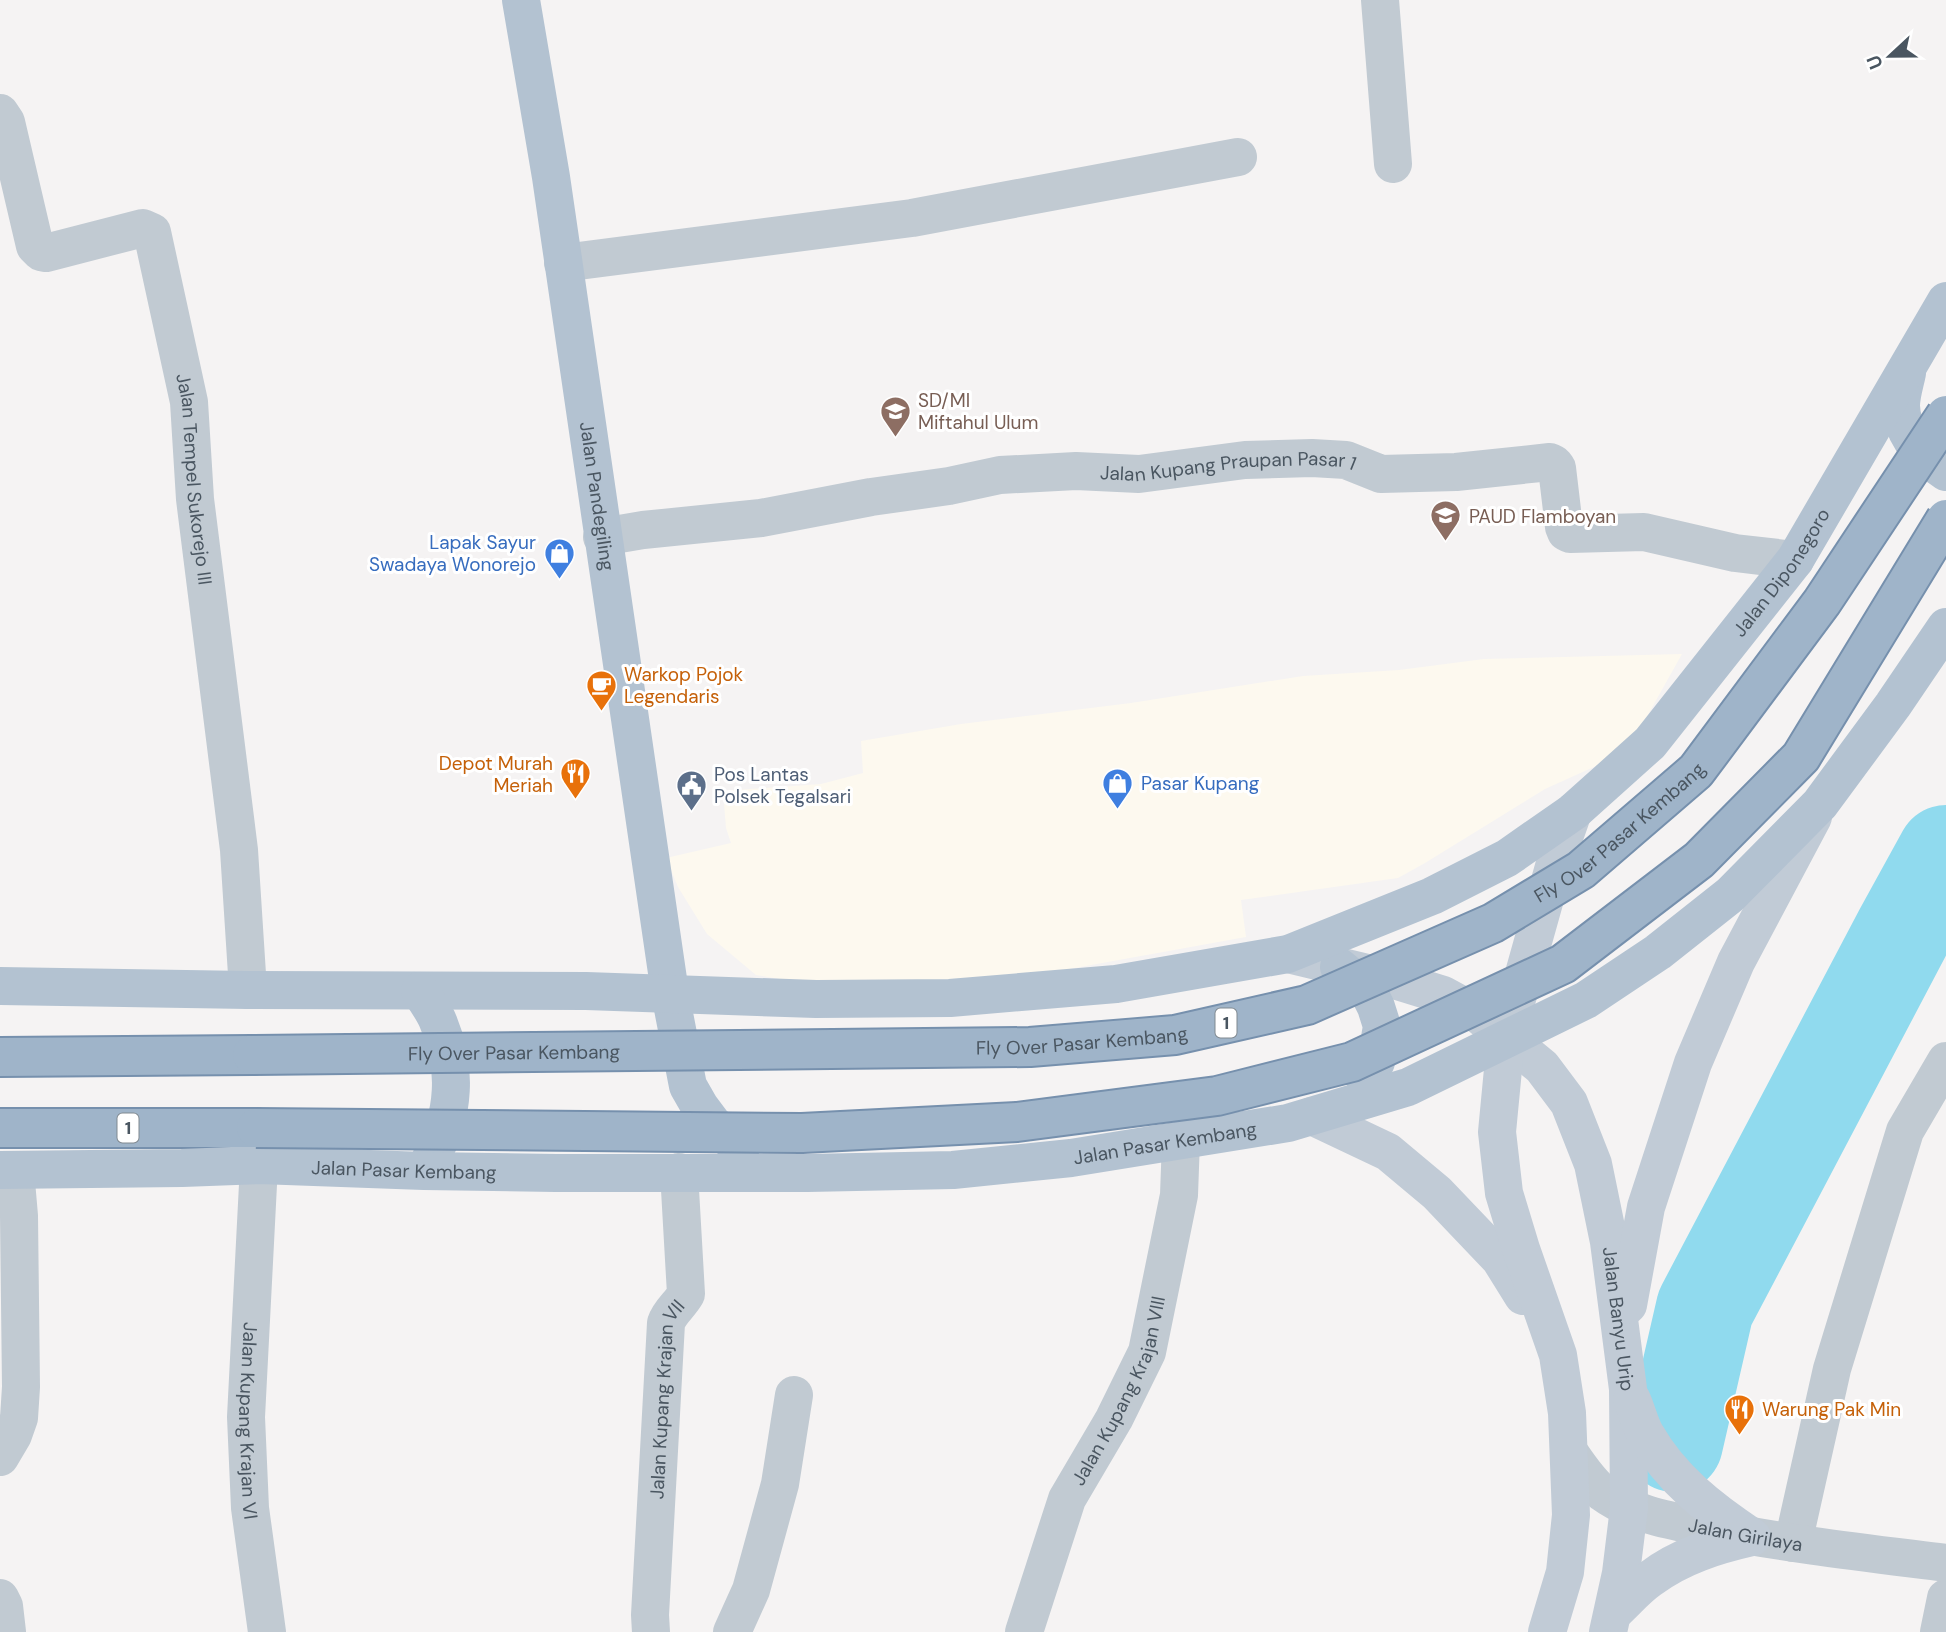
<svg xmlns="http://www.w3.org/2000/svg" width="1946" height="1632" font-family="'DM Sans',sans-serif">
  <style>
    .commercial { fill: #fdf9ef }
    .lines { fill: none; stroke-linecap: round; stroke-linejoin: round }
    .river { stroke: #90daee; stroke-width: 98 }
    .trunk-casing { stroke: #7690ad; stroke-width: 42 }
    .minor { stroke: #c1cad2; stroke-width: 38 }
    .tertiary { stroke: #c1cad2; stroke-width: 38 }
    .secondary { stroke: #c1cbd6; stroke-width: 38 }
    .primary { stroke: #b3c2d1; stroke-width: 38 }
    .trunk { stroke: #9fb4c9; stroke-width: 38 }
    .trunk-bridge-casing { stroke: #7690ad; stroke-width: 42; stroke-linecap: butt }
    .trunk-bridge { stroke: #9fb4c9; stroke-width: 38 }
    .labels { text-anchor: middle; stroke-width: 6; stroke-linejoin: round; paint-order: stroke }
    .shield { fill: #fff; stroke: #808990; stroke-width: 2 }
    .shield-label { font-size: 18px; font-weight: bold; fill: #4a5661 }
    .education-label { font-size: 19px; fill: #785e54; stroke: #fff; text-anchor: start }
    .street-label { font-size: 19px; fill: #4a5661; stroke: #fff }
    .shop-label { font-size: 19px; fill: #366cbe; stroke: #fff; text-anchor: end }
    .food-label { font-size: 19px; fill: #c56008; stroke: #fff; text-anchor: start }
    .service-label { font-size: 19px; fill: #4e5e75; stroke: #fff; text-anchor: start }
  </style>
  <rect width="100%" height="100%" fill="#f5f3f3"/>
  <polygon class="commercial" points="1682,654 1627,752 1545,789 1425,863 1398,878 1241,900 1246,937 1047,973 826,987 756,975 707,934 678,887 666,858 731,843 726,828 723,791 821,784 863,773 861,741 961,724 1131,703 1303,676 1399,670 1484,659"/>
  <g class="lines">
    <polyline class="river" points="1674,1443 1705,1308 1903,932 1946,854"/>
    <defs>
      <g id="trunk">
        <polyline points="0,1057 252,1055"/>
        <polyline points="0,1128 256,1128"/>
      </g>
    </defs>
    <use href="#trunk" class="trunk-casing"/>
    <g class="minor">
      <polyline points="1380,0 1393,164"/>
      <path id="s1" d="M0 113 6 122 35 246 41 252 46 253 143 228 152 232 189 402 195 499 239 850 248 990"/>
      <polyline points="563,263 912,218 1238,157"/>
      <path id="s2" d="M602 537 643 530 761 518 871 497 949 486 1000 475 1076 471 1139 474 1245 460 1312 458 1346 460 1381 474 1456 472 1550 462 1554 464 1557 468 1564 527 1566 532 1570 534 1644 532 1735 553 1795 560"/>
      <path id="s3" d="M259 1165 246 1417 250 1508 267 1632"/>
      <polyline points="0,1457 13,1435 19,1418 21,1387 19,1216 15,1170"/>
      <polyline points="1793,1543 1832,1369 1905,1131 1946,1061"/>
      <polyline points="0,1598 4,1606 7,1632"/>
      <path id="s4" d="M651 1632 650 1615 666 1323C670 1311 680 1305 686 1294L679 1172"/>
      <polyline points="732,1632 751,1590 780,1484 794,1395"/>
      <path id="s5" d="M1024 1632 1067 1499 1114 1419 1147 1352 1179 1195 1181 1140"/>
      <polyline points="1939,1632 1946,1598"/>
    </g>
    <path class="tertiary" id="s6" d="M1569 1452C1580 1467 1589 1482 1603 1493 1633 1515 1673 1521 1708 1528 1787 1544 1867 1553 1946 1563"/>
    <g class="secondary">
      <path id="s7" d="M1288 954 1388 978 1443 995 1478 1014 1542 1067 1569 1103 1593 1164 1609 1242 1628 1389 1629 1508 1621 1573 1608 1632"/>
      <polyline points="1312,1116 1388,1152 1437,1193 1500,1259 1523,1296"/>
      <polyline points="1628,1305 1646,1207 1693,1063 1736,962 1813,817"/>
      <path d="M1632 1400C1637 1411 1640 1425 1646 1435 1671 1479 1711 1510 1752 1537"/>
      <path d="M1614 1612C1626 1601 1637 1588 1650 1579 1680 1556 1717 1545 1752 1537"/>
      <polyline points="1547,1632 1565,1572 1571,1515 1567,1413 1558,1355 1521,1249 1504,1193 1497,1132 1506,1038 1555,863 1573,812"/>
    </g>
    <g class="primary">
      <path id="s8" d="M521 0 551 177 670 993 688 1086 700 1107 712 1123 733 1142 741 1147"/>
      <path d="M1907 373C1905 383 1901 395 1901 406 1902 436 1923 457 1946 472"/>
      <polyline points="1339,967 1368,991 1376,1007 1382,1026 1376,1062 1363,1075"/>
      <path id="s9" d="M0 986 248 990 586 991 816 999 950 998 1116 984 1288 954 1432 896 1507 858 1573 812 1650 743 1795 560 1946 301"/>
      <path d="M420 991C426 1000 433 1010 437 1019 458 1066 455 1116 430 1160"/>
      <path id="s10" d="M0 1170 182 1168 259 1165 424 1171 556 1173H808L953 1170 1071 1158 1288 1123 1408 1087 1586 1000 1658 952 1730 895 1820 804 1893 705 1946 627"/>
    </g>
    <use href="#trunk" class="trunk"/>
    <defs>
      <g id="trunk-bridge">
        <path id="s11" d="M252 1055 1030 1047 1175 1035 1307 1005 1493 923 1581 870 1696 771 1822 602 1946 415"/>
        <polyline points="256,1128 802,1133 1017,1122 1217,1096 1352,1062 1563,964 1699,860 1801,757 1946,519"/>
      </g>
    </defs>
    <use href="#trunk-bridge" class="trunk-bridge-casing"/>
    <use href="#trunk-bridge" class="trunk-bridge"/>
  </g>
  <defs>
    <symbol id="school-pin" viewBox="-11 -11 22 30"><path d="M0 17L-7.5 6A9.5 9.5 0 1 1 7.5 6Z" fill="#8d6e63" stroke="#fff"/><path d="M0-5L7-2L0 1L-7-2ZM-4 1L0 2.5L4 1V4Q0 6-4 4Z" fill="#fff"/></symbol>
    <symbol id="shop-pin" viewBox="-11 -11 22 30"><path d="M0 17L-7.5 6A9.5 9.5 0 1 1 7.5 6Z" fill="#3f7fe0" stroke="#fff"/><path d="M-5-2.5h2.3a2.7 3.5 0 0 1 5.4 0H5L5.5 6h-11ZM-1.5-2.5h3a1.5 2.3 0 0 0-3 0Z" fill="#fff"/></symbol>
    <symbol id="cafe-pin" viewBox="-11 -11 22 30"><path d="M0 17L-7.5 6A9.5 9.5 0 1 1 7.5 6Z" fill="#e8710a" stroke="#fff"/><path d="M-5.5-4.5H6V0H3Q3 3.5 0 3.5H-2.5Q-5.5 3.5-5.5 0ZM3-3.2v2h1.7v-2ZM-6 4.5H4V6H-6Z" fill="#fff"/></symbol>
    <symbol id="restaurant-pin" viewBox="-11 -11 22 30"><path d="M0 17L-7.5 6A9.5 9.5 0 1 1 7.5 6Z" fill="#e8710a" stroke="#fff"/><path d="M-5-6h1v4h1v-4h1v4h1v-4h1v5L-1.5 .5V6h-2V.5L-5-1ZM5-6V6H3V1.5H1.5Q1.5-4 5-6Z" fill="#fff"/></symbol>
    <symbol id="civic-pin" viewBox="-11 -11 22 30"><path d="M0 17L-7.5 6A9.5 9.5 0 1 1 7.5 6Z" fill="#5c6f8a" stroke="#fff"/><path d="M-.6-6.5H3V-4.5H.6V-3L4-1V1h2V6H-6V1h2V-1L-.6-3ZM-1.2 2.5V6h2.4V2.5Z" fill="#fff"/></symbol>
  </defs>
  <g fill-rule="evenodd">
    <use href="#school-pin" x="878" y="394" width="35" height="47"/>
    <use href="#school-pin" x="1428" y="498" width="35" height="47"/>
    <use href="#shop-pin" x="542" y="536" width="35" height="47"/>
    <use href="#cafe-pin" x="584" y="668" width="35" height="47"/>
    <use href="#restaurant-pin" x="558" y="756" width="35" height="47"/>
    <use href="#shop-pin" x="1100" y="766" width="35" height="47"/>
    <use href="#civic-pin" x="674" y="768" width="35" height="47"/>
    <use href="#restaurant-pin" x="1722" y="1392" width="35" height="47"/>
  </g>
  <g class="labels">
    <g class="shield">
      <rect x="1215.5" y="1008.5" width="21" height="29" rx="5"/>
      <rect x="117.5" y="1113.5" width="21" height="29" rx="5"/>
    </g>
    <g class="shield-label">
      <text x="1226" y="1029">1</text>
      <text x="128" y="1134">1</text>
    </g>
    <g class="education-label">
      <text x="918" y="407">SD/MI<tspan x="918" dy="22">Miftahul Ulum</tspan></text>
      <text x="1469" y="523">PAUD Flamboyan</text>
    </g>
    <g class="street-label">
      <text dy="7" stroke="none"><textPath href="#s2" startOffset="632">Jalan Kupang Praupan Pasar 1</textPath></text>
      <text dy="7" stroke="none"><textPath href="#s1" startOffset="513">Jalan Tempel Sukorejo III</textPath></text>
      <text dy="7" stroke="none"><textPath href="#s8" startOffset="502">Jalan Pandegiling</textPath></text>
      <text dy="7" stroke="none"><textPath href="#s9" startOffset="1930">Jalan Diponegoro</textPath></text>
      <text dy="7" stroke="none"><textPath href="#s11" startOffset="1418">Fly Over Pasar Kembang</textPath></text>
      <text dy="7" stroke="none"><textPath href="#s11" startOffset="830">Fly Over Pasar Kembang</textPath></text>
      <text dy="7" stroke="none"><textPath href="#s11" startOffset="262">Fly Over Pasar Kembang</textPath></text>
      <text dy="7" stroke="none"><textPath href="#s10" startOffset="1167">Jalan Pasar Kembang</textPath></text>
      <text dy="7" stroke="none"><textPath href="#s10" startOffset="404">Jalan Pasar Kembang</textPath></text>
      <text dy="7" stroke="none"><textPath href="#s7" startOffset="551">Jalan Banyu Urip</textPath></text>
      <text dy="7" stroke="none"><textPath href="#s5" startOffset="261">Jalan Kupang Krajan VIII</textPath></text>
      <text dy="7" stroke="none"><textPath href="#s4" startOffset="234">Jalan Kupang Krajan VII</textPath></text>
      <text dy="7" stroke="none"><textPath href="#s3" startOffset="256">Jalan Kupang Krajan VI</textPath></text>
      <text dy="7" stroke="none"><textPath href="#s6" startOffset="203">Jalan Girilaya</textPath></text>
    </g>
    <g class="shop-label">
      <text x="536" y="549">Lapak Sayur<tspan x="536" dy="22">Swadaya Wonorejo</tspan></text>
      <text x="1141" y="790" text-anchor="start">Pasar Kupang</text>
    </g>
    <g class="food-label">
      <text x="624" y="681">Warkop Pojok<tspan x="624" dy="22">Legendaris</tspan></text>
      <text x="553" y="770" text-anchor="end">Depot Murah<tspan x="553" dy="22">Meriah</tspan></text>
      <text x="1762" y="1416">Warung Pak Min</text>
    </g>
    <g class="service-label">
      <text x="714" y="781">Pos Lantas<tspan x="714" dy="22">Polsek Tegalsari</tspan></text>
    </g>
  </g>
  <g transform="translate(1890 56) rotate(248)" stroke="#ffffff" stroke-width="5" paint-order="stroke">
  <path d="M0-5L12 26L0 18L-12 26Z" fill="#4a5661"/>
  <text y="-10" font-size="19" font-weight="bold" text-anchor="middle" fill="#4a5661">U</text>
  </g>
</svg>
